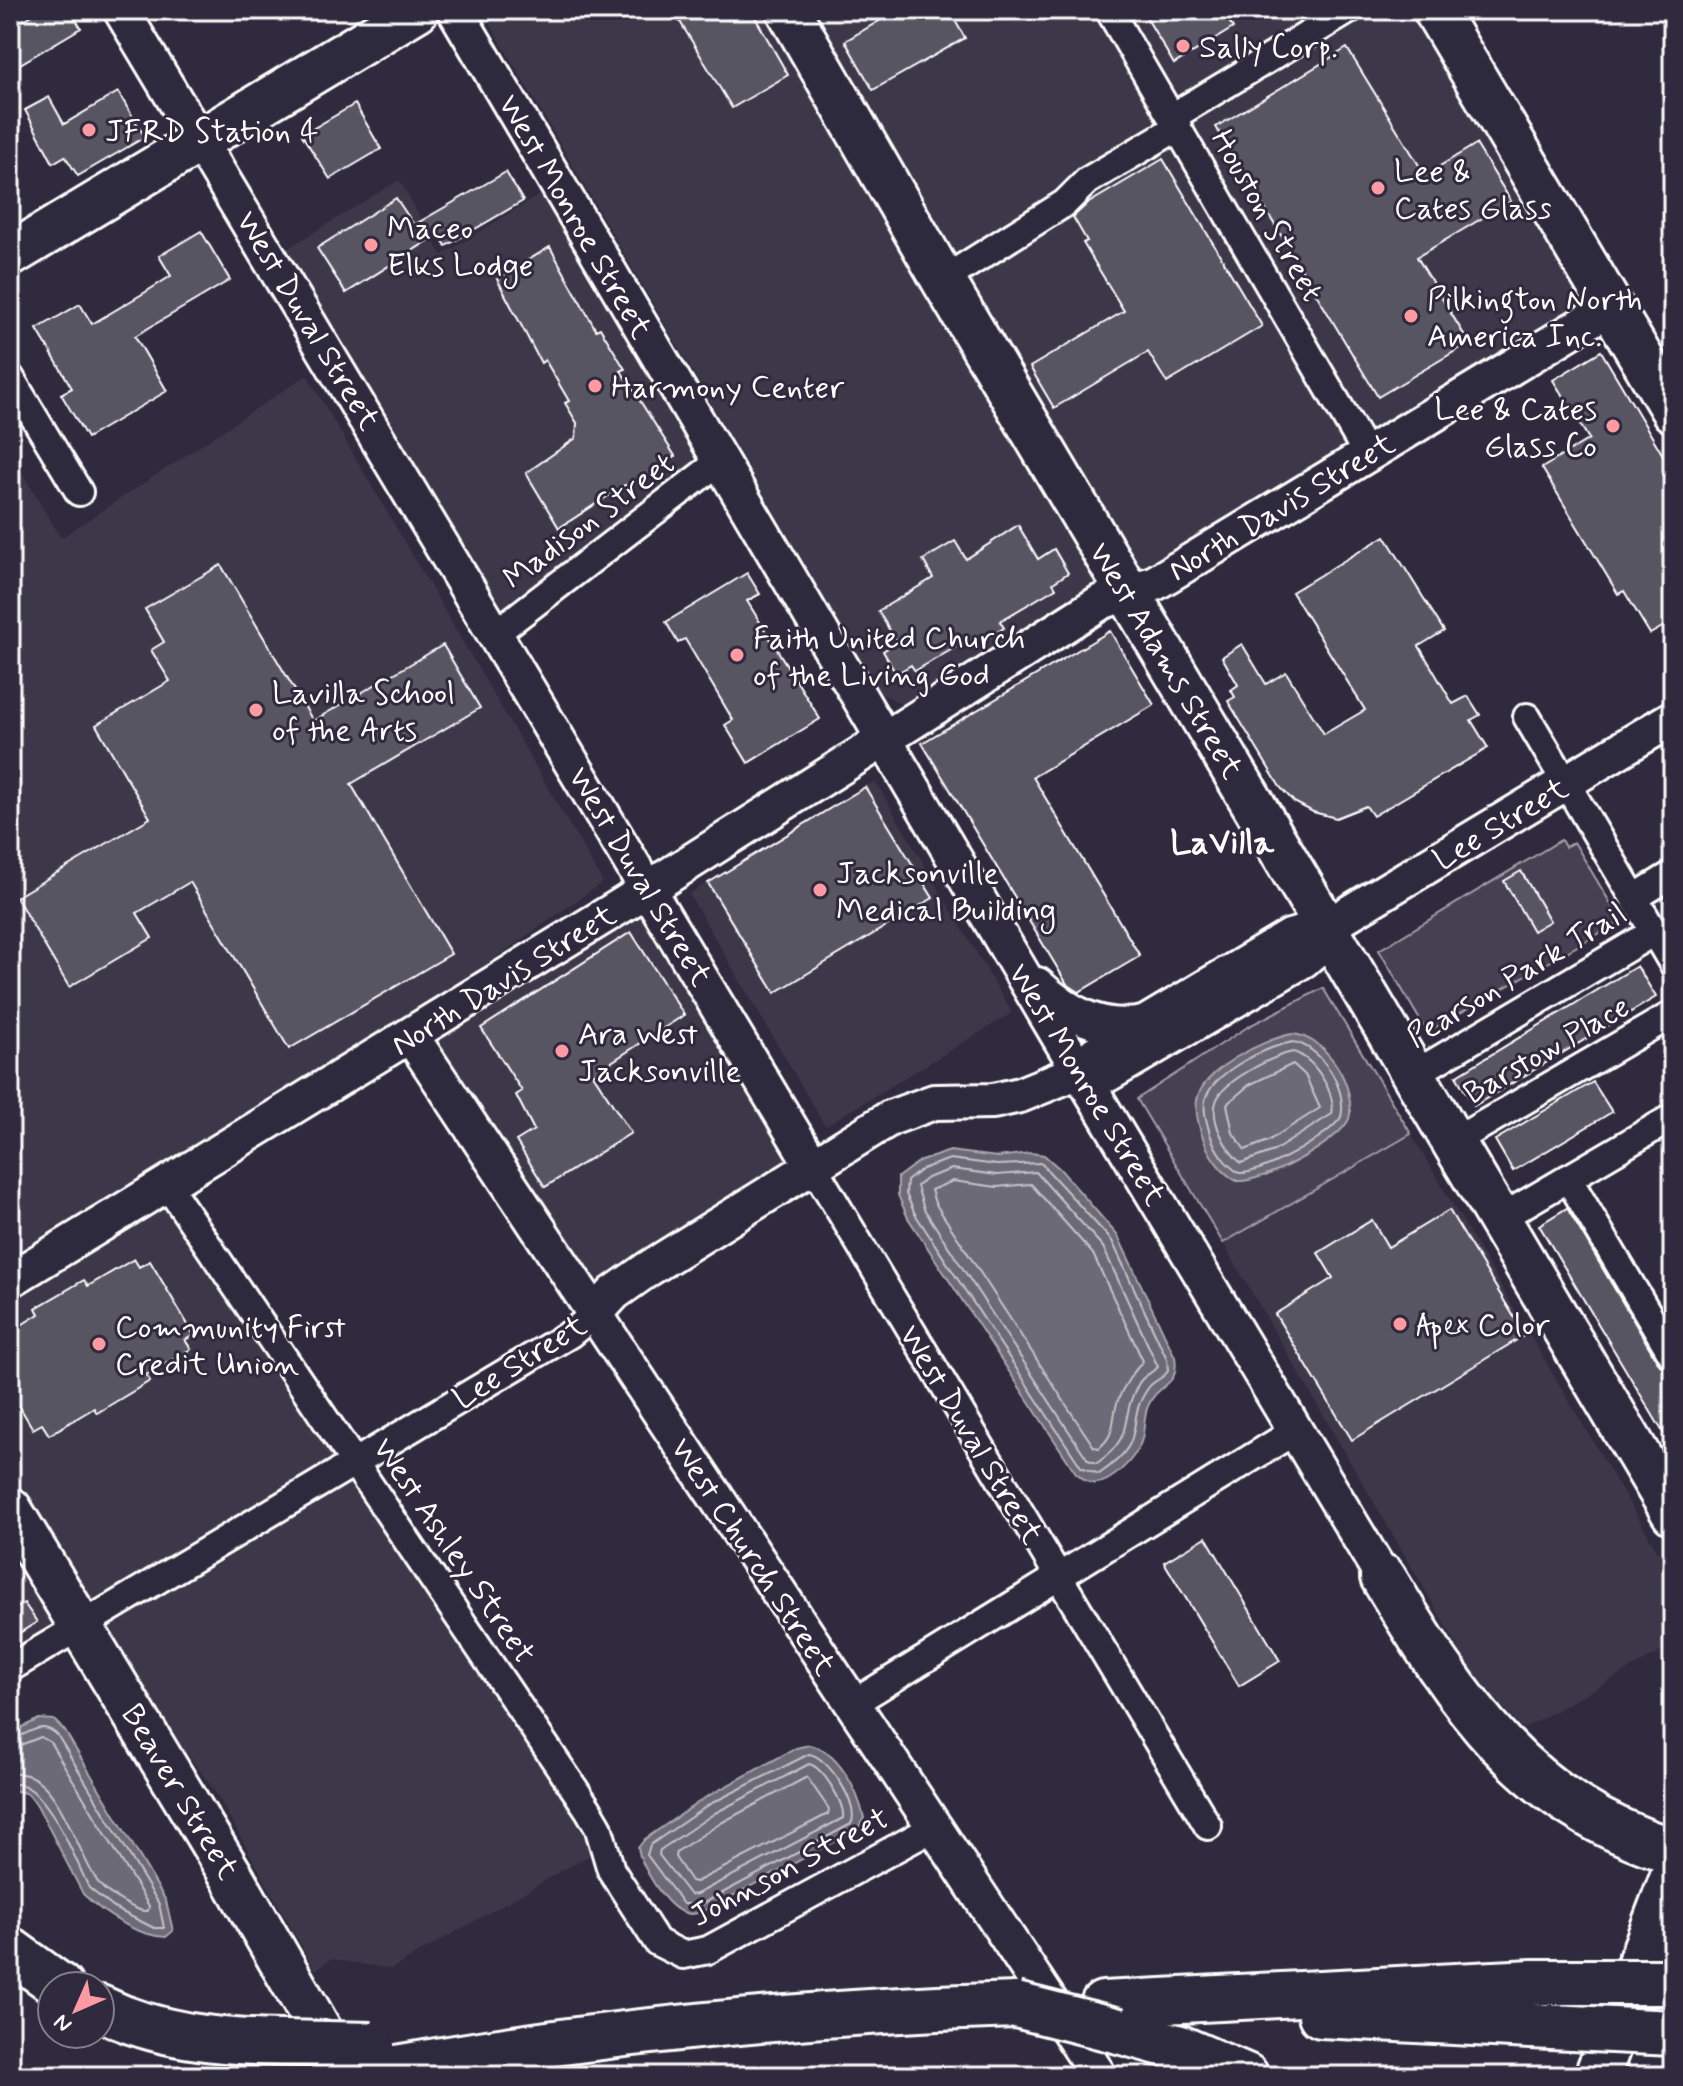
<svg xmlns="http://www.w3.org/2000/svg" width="1683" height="2086" font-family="Mynerve,sans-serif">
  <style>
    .built { fill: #3c3749 }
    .green { fill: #464152; stroke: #a2a0a8; stroke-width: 2; fill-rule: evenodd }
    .water { fill: #6d6a77; stroke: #a7a6ad; stroke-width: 2 }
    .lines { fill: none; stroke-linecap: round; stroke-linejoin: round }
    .shore { stroke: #c5c3c9; stroke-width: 2 }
    .building { fill: #595564; stroke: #fff; stroke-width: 2 }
    .minor-casing { stroke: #fff; stroke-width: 32 }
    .tertiary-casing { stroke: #fff; stroke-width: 40 }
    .primary-casing { stroke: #fff; stroke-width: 48 }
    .motorway-casing { stroke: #fff; stroke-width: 50 }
    .minor { stroke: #2f2a3d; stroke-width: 26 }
    .tertiary { stroke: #2f2a3d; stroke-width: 34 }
    .primary { stroke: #2f2a3d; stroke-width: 42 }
    .motorway { stroke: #2f2a3d; stroke-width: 44 }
    .motorway-bridge-casing { stroke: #fff; stroke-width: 50; stroke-linecap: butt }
    .motorway-bridge { stroke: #2f2a3d; stroke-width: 44 }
    .poi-dot { fill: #ff9aa2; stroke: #2f2a3d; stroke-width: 3 }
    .labels { text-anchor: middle; stroke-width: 6; stroke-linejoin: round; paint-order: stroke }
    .poi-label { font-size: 32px; fill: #fff; stroke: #2f2a3d; text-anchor: start }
    .street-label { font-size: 32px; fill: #fff; stroke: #2f2a3d }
    .neighbourhood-label { font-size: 34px; font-weight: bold; fill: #fff; stroke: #2f2a3d }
  </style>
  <rect width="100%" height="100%" fill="#2f2a3d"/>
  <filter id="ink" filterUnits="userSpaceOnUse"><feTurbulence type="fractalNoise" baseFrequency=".0125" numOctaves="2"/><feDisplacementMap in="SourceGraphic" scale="16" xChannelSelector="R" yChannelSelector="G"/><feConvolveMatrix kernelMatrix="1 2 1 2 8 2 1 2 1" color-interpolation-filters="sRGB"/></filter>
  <g filter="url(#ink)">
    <g class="built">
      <polygon points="482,10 768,10 1091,566 1093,584 1084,600 917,704 905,706 880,693"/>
      <polygon points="809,10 1414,10 1587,301 1141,573 1136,571"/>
      <polygon points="399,180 442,255 542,193 716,483 514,635 285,250"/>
      <polygon points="307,375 603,882 409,1019 10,1265 10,453 61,538"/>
      <polygon points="875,781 1012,1013 825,1126 689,894"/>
      <polygon points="637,913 644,915 788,1152 786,1164 604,1280 593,1281 442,1051 442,1037"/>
      <polygon points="1411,1134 1673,1577 1673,1645 1523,1729 1475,1676 1223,1243"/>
      <polygon points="164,1210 591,1839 593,1853 391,1969 331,1959 315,1970 214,1790 163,1721 10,1466 10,1300"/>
      <polygon points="10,1546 57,1623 10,1650"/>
    </g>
    <g class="green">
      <polygon points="1561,840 1565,847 1574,842 1621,921 1427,1032 1379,950"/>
      <path d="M1323 988 1411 1134 1223 1243 1137 1099 1249 1026ZM1272 1040 1323 1048 1340 1075 1351 1111 1337 1133 1266 1176 1201 1131 1197 1110 1223 1067Z"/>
    </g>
    <g class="water">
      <path d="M1292 1034C1327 1037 1357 1087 1349 1119 1338 1143 1263 1183 1237 1181 1223 1174 1211 1158 1205 1143 1200 1131 1195 1114 1197 1100 1203 1069 1264 1039 1292 1034Z"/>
      <path d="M950 1151 997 1157 1031 1153 1044 1155 1060 1169 1118 1236 1175 1357C1180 1388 1159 1381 1148 1406 1143 1417 1145 1431 1141 1442 1136 1457 1110 1487 1091 1483 1086 1482 1080 1476 1076 1473L908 1218 898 1195V1177L918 1162Z"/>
      <path d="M39 1719 54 1720 65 1731 166 1901 173 1931 166 1937C137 1936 104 1914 83 1894L37 1805 28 1794 18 1791 10 1794V1733Z"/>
      <path d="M809 1745C838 1750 858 1791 864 1818L857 1830 704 1911C696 1914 688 1916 680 1911 663 1902 641 1866 638 1848L645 1839 706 1797 796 1748Z"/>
    </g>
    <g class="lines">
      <g class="shore">
        <path d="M1293 1042C1321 1046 1348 1089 1341 1117 1330 1136 1261 1175 1239 1173 1225 1164 1215 1149 1210 1134 1207 1123 1202 1108 1206 1097 1217 1070 1266 1047 1293 1042Z"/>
        <path d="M1293 1052C1314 1058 1336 1092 1332 1114L1274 1151 1241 1163C1227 1151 1210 1122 1216 1102 1222 1081 1273 1056 1293 1052Z"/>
        <polygon points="1293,1064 1305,1075 1320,1108 1268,1141 1245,1150 1233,1133 1227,1104 1249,1085"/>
        <path d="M950 1159 997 1165 1041 1163 1112 1241 1167 1359 1168 1371C1163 1379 1154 1380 1149 1387 1121 1425 1153 1438 1099 1474L1081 1467 915 1214 906 1194 907 1181 922 1169Z"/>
        <path d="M952 1169 997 1175 1036 1172 1103 1247 1158 1367C1152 1373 1144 1375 1139 1383 1118 1418 1137 1436 1097 1463L1088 1460 1070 1433 924 1209 917 1186 927 1178Z"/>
        <path d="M953 1181 997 1187 1031 1184 1093 1254 1143 1361C1133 1373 1124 1384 1118 1400 1111 1420 1117 1433 1099 1448L1094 1447 1080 1426 935 1203 931 1190Z"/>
        <path d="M10 1739C29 1736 41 1718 58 1736L159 1904 164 1928H154L114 1908 89 1888C77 1863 43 1773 10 1785"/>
        <path d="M10 1749 41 1737 50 1742 149 1906 148 1911C140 1912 133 1907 125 1903 116 1898 106 1892 100 1885 77 1857 57 1762 10 1775"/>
        <path d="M809 1754C828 1756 861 1807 851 1824L702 1904H683L647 1855 650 1845 710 1804Z"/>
        <path d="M809 1764C823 1767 845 1804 843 1818L697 1894 690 1895 659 1855 660 1850 715 1813Z"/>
        <polygon points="807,1777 829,1809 828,1814 696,1882 691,1881 675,1857 676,1852 721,1823"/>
      </g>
    </g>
    <g class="building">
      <polygon points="41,10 70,10 81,28 10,70 10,28"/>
      <polygon points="673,10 751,10 788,75 732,108"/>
      <polygon points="898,10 949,10 965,38 873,90 845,41"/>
      <polygon points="1142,10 1222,10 1233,28 1174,64"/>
      <polygon points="1347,48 1425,175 1476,144 1511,201 1417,257 1469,343 1378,397 1216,127"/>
      <polygon points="118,92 145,137 78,176 65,156 53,163 25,110 49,97 64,124"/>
      <polygon points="355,104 381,149 330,179 302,135"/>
      <polygon points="1163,159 1262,326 1167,383 1148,352 1054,408 1030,367 1124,311 1083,243 1087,241 1073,217 1087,204"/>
      <polygon points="506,172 523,201 446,246 439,234 346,293 317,248 396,198 414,225"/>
      <polygon points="201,231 230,280 135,336 167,391 87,438 61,394 72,388 37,329 80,304 92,324 144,293 171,276 159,256"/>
      <polygon points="550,247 596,330 600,328 625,369 621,371 675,456 656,467 657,471 627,488 625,485 559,528 526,473 576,438 577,423 565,403 569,401 545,360 541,363 497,279"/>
      <polygon points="1601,351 1673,472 1673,621 1650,634 1624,591 1618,594 1542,468 1589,439 1553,380"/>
      <polygon points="1018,525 1038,559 1054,549 1068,573 1053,583 1056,588 1000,621 1004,628 972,647 968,640 915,671 911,665 896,674 883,651 897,642 878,611 933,578 923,560 955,541 966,559"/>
      <polygon points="1385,536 1444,631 1419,646 1453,704 1468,696 1480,715 1471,720 1488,748 1373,816 1366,806 1336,818 1313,812 1294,802 1280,787 1228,701 1235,697 1231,690 1238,685 1222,657 1242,644 1266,684 1286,672 1324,734 1365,710 1292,592"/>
      <polygon points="221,565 313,721 443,645 480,708 351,784 451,954 289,1049 190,882 137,913 152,938 69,987 16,897 150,818 96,725 170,681 151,650 164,642 145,609"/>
      <polygon points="747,573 760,594 747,601 820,719 748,763 725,725 733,720 685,639 678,643 666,622"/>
      <polygon points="1110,631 1154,705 1033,777 1140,956 1079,992 1067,984 922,743"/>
      <polygon points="865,787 933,898 775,993 708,883"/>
      <polygon points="1521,871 1550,921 1533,931 1504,881"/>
      <polygon points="631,932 684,1015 593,1074 631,1133 545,1187 516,1141 534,1130 516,1095 522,1091 481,1028"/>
      <polygon points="1637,966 1656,997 1474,1106 1456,1076"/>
      <polygon points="1593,1082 1612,1112 1513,1171 1495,1140"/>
      <polygon points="1567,1208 1659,1364 1673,1378 1673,1449 1539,1225"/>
      <polygon points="1449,1210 1525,1335 1352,1440 1275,1314 1333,1278 1318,1253 1372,1220 1388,1247"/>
      <polygon points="134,1259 139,1267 150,1261 194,1335 185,1340 191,1349 146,1375 150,1381 97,1413 94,1408 49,1435 42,1424 33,1429 10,1391 10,1332 39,1314 36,1308 84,1280 88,1286"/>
      <polygon points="1206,1537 1280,1661 1239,1686 1164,1562"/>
      <polygon points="24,1603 37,1622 10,1639 10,1612"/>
    </g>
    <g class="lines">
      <defs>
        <g id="minor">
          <polyline points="1109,10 1367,454"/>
          <polyline points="1172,117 1349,10"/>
          <polyline points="943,280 1065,203 1087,181 1178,127"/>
          <polyline points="10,377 79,492"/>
          <polyline points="496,633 720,461"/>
          <polyline points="1527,717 1673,964"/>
          <polyline points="1634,898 1673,874"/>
          <polyline points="1413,1075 1654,932"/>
          <polyline points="1453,1142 1673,1014"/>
          <polyline points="813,1166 1208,1826"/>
          <polyline points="1568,1178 1673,1356"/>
          <polyline points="168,1186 588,1809 598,1826 611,1870 657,1942 683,1955 708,1950 933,1828"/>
          <polyline points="1499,1219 1673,1117"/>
          <polyline points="10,1668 570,1334 595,1314"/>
          <polyline points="852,1704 1295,1431"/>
        </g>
        <g id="tertiary">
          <polyline points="121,10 813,1166"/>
          <polyline points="455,10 1064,1045 1383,1577"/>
          <path d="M1037 985C1068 1014 1101 1032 1144 1024"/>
          <polyline points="411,1036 1099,2076"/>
          <polyline points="1079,1071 1094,1076 1108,1074 1303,960 1317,948 1326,927"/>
          <polyline points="10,1280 624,904 1101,602 1155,583 1611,307"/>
          <polyline points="595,1314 614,1293 648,1269 890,1118 934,1102 993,1101 1020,1095 1079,1071 1096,1053 1290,937 1326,927 1673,718"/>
        </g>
        <g id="primary">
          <polyline points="788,10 943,280 1673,1513"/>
          <polyline points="1435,10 1673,411"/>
          <polyline points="10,255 417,10"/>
          <polyline points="10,1509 231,1875 344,2072"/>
        </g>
        <g id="motorway">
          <path d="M1383 1577C1458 1702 1525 1806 1673 1851"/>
          <polyline points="10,1950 60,1986"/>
          <polyline points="1103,2004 1533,1982"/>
          <path d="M100 2008C157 2036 219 2042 282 2043"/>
          <polyline points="1321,2015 1531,2026"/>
          <polyline points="1119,2031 1180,2048 1246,2076"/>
          <path d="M354 2076C572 2034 794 2012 1016 2005"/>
          <polyline points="1597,2076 1673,1876"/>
        </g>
      </defs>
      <use href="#minor" class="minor-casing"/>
      <use href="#tertiary" class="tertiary-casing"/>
      <use href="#primary" class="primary-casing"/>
      <use href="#motorway" class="motorway-casing"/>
      <use href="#minor" class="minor"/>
      <use href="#tertiary" class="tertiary"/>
      <use href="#primary" class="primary"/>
      <use href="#motorway" class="motorway"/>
      <defs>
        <g id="motorway-bridge">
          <polyline points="1533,1982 1673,1982"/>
          <polyline points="1016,2005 1119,2031"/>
          <polyline points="1531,2026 1673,2033"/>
          <polyline points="282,2043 372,2045"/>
        </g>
      </defs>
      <use href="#motorway-bridge" class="motorway-bridge-casing"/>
      <use href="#motorway-bridge" class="motorway-bridge"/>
    </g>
  </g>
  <g class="poi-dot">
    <circle cx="1183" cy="46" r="8"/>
    <circle cx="89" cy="130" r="8"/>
    <circle cx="1378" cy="188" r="8"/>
    <circle cx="371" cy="245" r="8"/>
    <circle cx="1411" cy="316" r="8"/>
    <circle cx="595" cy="386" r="8"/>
    <circle cx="1613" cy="426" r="8"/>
    <circle cx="737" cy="655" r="8"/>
    <circle cx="256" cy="710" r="8"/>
    <circle cx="820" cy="890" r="8"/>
    <circle cx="562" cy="1051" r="8"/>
    <circle cx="1400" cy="1324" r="8"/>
    <circle cx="99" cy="1344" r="8"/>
  </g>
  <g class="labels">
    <g class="poi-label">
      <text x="1199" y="57">Sally Corp.</text>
      <text x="105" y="141">JFRD Station 4</text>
      <text x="1394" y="181">Lee &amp;<tspan x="1394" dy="37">Cates Glass</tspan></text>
      <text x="387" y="238">Maceo<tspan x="387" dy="37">Elks Lodge</tspan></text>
      <text x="1427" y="309">Pilkington North<tspan x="1427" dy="37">America Inc.</tspan></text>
      <text x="611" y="397">Harmony Center</text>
      <text x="1597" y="419" text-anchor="end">Lee &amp; Cates<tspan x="1597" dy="37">Glass Co</tspan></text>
      <text x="753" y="648">Faith United Church<tspan x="753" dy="37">of the Living God</tspan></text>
      <text x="272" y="703">Lavilla School<tspan x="272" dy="37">of the Arts</tspan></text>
      <text x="836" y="883">Jacksonville<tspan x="836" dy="37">Medical Building</tspan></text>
      <text x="578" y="1044">Ara West<tspan x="578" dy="37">Jacksonville</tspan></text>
      <text x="1416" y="1335">Apex Color</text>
      <text x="115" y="1337">Community First<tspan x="115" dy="37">Credit Union</tspan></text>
    </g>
    <g class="street-label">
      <text transform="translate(1268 215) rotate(60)" y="11">Houston Street</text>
      <text transform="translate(576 216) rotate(60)" y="11">West Monroe Street</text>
      <text transform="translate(309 320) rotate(59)" y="11">West Duval Street</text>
      <text transform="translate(1281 506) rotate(-31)" y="11">North Davis Street</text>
      <text transform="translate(588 520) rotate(-37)" y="11">Madison Street</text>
      <text transform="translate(1167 660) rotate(59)" y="11">West Adams Street</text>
      <text transform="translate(1500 823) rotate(-31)" y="11">Lee Street</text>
      <text transform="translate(641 876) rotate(59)" y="11">West Duval Street</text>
      <text transform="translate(1516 974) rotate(-31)" y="11">Pearson Park Trail</text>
      <text transform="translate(503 979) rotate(-32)" y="11">North Davis Street</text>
      <text transform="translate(1546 1049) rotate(-30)" y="11">Barstow Place</text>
      <text transform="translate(1088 1084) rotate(59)" y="11">West Monroe Street</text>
      <text transform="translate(519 1361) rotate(-32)" y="11">Lee Street</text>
      <text transform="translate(972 1434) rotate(59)" y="11">West Duval Street</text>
      <text transform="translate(455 1550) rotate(56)" y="11">West Ashley Street</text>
      <text transform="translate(754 1556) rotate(57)" y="11">West Church Street</text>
      <text transform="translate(181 1791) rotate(59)" y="11">Beaver Street</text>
      <text transform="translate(789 1866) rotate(-28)" y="11">Johnson Street</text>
    </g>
    <g class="neighbourhood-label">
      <text x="1222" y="853">LaVilla</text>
    </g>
  </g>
  <rect width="1683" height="2086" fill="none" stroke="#2f2a3d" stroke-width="40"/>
  <rect x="20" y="20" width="1643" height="2046" fill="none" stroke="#fff" stroke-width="3" filter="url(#ink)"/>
  <g transform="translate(76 2010) rotate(225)"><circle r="38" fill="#2f2a3d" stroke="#827f8b" stroke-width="2"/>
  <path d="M0-6L14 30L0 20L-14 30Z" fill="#ff9aa2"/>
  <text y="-12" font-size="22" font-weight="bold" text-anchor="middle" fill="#ffffff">N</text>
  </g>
</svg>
